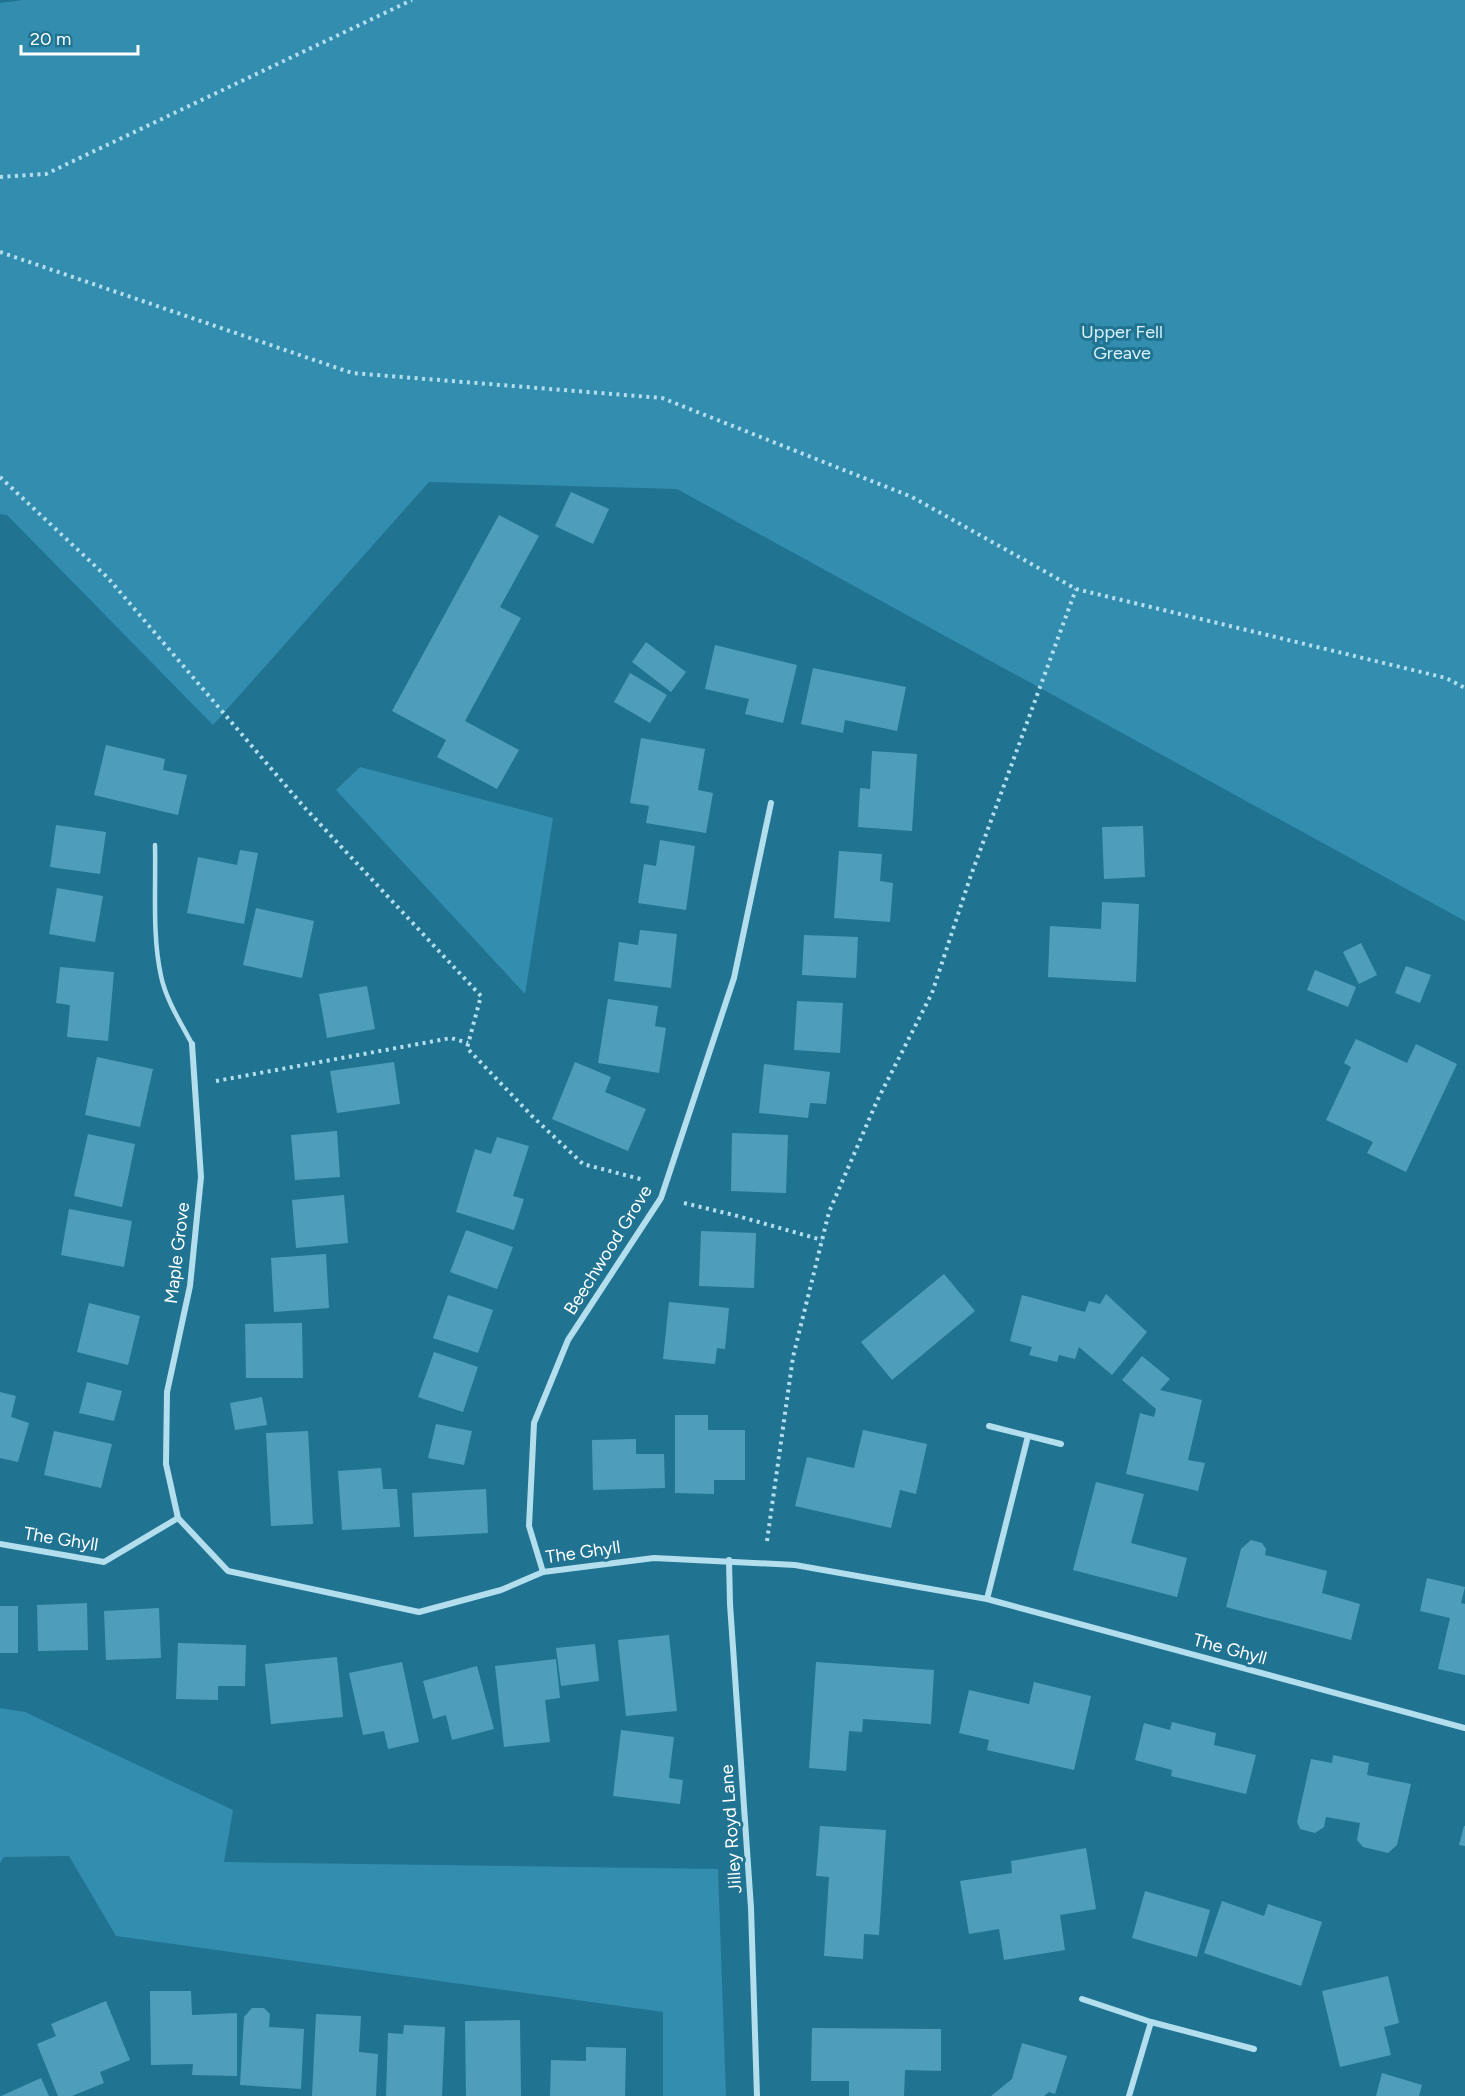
<svg xmlns="http://www.w3.org/2000/svg" width="1465" height="2096" font-family="Figtree,sans-serif">
  <style>
    .green { fill: #328dae }
    .building { fill: #4e9ebb }
    .lines { fill: none; stroke-linecap: round; stroke-linejoin: round }
    .path { stroke: #b3deed; stroke-width: 4; stroke-dasharray: 3 4.5; stroke-linecap: butt }
    .lane { stroke: #b3deed; stroke-width: 4.5 }
    .street { stroke: #b3deed; stroke-width: 6 }
    .labels { text-anchor: middle; stroke-width: 6; stroke-linejoin: round; paint-order: stroke }
    .park-label { font-size: 18px; fill: #d9f1fa; stroke: #217392 }
    .street-label { font-size: 18px; fill: #fff; stroke: #217392 }
  </style>
  <rect width="100%" height="100%" fill="#217392"/>
  <g class="green">
    <polygon points="23,0 1465,0 1465,921 677,489 429,482 213,725 7,515 0,514 0,3"/>
    <polygon points="360,767 553,818 525,994 336,790"/>
    <polygon points="0,1708 25,1712 233,1810 224,1862 718,1869 726,2096 663,2096 663,2012 116,1936 69,1856 4,1857 0,1863"/>
  </g>
  <g class="building">
    <polygon points="571,492 609,509 593,544 555,526"/>
    <polygon points="499,515 539,536 500,607 521,618 465,721 519,750 497,789 437,757 446,740 392,711"/>
    <polygon points="646,642 686,672 671,692 632,662"/>
    <polygon points="715,645 797,665 783,723 745,714 749,699 705,689"/>
    <polygon points="813,668 906,687 897,731 845,720 843,733 801,724"/>
    <polygon points="630,673 667,695 650,723 614,702"/>
    <polygon points="641,738 705,749 698,790 713,793 706,833 646,823 649,806 630,803"/>
    <polygon points="106,745 165,759 163,770 187,775 178,815 94,795"/>
    <polygon points="872,751 917,754 912,831 858,827 860,788 870,789"/>
    <polygon points="56,825 106,832 100,874 50,867"/>
    <polygon points="1143,826 1145,877 1104,879 1102,827"/>
    <polygon points="660,840 695,846 686,910 638,903 644,864 656,866"/>
    <polygon points="240,850 258,853 244,924 187,913 198,857 237,865"/>
    <polygon points="839,851 882,854 880,881 893,883 890,922 834,918"/>
    <polygon points="57,888 103,896 95,942 49,934"/>
    <polygon points="1102,902 1139,904 1136,982 1048,977 1050,926 1101,929"/>
    <polygon points="256,908 314,921 302,978 243,965"/>
    <polygon points="640,930 677,934 671,988 614,981 619,942 638,945"/>
    <polygon points="804,935 858,937 856,978 802,975"/>
    <polygon points="1361,943 1377,975 1359,984 1343,952"/>
    <polygon points="1406,966 1431,975 1420,1003 1395,993"/>
    <polygon points="60,967 114,972 108,1041 67,1037 70,1005 56,1003"/>
    <polygon points="1315,970 1356,987 1348,1007 1307,990"/>
    <polygon points="367,986 375,1029 327,1038 319,994"/>
    <polygon points="608,999 658,1006 655,1026 666,1028 659,1073 598,1063"/>
    <polygon points="797,1001 843,1003 840,1053 794,1050"/>
    <polygon points="1356,1039 1407,1063 1416,1044 1457,1064 1406,1172 1367,1153 1373,1142 1326,1120 1351,1067 1344,1063"/>
    <polygon points="97,1057 153,1069 140,1127 85,1115"/>
    <polygon points="394,1062 400,1104 337,1113 330,1071"/>
    <polygon points="575,1062 611,1077 605,1092 646,1109 628,1151 552,1119"/>
    <polygon points="764,1064 830,1072 826,1104 810,1103 808,1118 759,1113"/>
    <polygon points="337,1131 340,1177 295,1180 291,1135"/>
    <polygon points="732,1133 788,1135 786,1193 731,1191"/>
    <polygon points="88,1134 135,1144 122,1207 74,1196"/>
    <polygon points="497,1137 529,1146 513,1196 524,1199 514,1230 456,1212 475,1149 491,1154"/>
    <polygon points="344,1195 348,1243 296,1248 292,1200"/>
    <polygon points="69,1209 132,1221 124,1267 61,1255"/>
    <polygon points="466,1230 513,1247 497,1289 450,1272"/>
    <polygon points="701,1231 756,1233 754,1288 699,1286"/>
    <polygon points="326,1254 329,1308 274,1312 271,1258"/>
    <polygon points="944,1274 975,1311 892,1380 861,1342"/>
    <polygon points="1106,1294 1147,1332 1112,1375 1079,1347 1075,1359 1059,1355 1057,1362 1029,1355 1032,1347 1010,1341 1022,1295 1085,1312 1089,1301 1100,1304"/>
    <polygon points="448,1295 493,1310 478,1353 433,1338"/>
    <polygon points="669,1302 729,1308 725,1349 717,1348 715,1364 663,1359"/>
    <polygon points="89,1303 140,1316 128,1365 77,1352"/>
    <polygon points="302,1323 303,1378 246,1378 245,1324"/>
    <polygon points="434,1352 478,1367 463,1412 418,1397"/>
    <polygon points="1142,1356 1170,1379 1160,1390 1202,1400 1188,1460 1205,1463 1198,1491 1126,1474 1140,1413 1154,1417 1156,1409 1122,1380"/>
    <polygon points="87,1382 122,1391 114,1421 79,1413"/>
    <polygon points="0,1392 16,1396 11,1417 29,1423 18,1462 0,1458"/>
    <polygon points="262,1397 267,1425 235,1430 230,1403"/>
    <polygon points="675,1415 708,1415 708,1430 745,1430 745,1480 714,1480 714,1494 675,1493"/>
    <polygon points="436,1424 472,1431 464,1465 428,1458"/>
    <polygon points="863,1430 927,1444 916,1494 900,1490 891,1528 795,1506 807,1457 854,1468"/>
    <polygon points="54,1431 112,1444 101,1488 44,1475"/>
    <polygon points="308,1431 313,1524 271,1526 266,1433"/>
    <polygon points="636,1439 636,1454 664,1454 665,1488 593,1490 592,1440"/>
    <polygon points="381,1468 383,1489 397,1489 400,1527 342,1530 338,1471"/>
    <polygon points="1096,1482 1144,1494 1131,1543 1187,1558 1177,1597 1073,1570"/>
    <polygon points="486,1489 488,1533 414,1537 412,1493"/>
    <polygon points="1251,1540 1262,1543 1266,1549 1265,1555 1327,1571 1322,1593 1360,1604 1351,1640 1226,1607 1241,1549"/>
    <polygon points="1427,1578 1465,1587 1461,1603 1465,1604 1465,1675 1438,1669 1450,1618 1420,1611"/>
    <polygon points="87,1603 88,1650 38,1651 37,1605"/>
    <rect x="0" y="1606" width="18" height="47"/>
    <polygon points="159,1608 161,1658 106,1660 104,1611"/>
    <polygon points="669,1635 677,1711 626,1716 618,1640"/>
    <polygon points="178,1643 246,1645 245,1686 218,1686 218,1700 176,1699"/>
    <polygon points="595,1644 599,1681 561,1686 556,1648"/>
    <polygon points="337,1657 343,1717 271,1724 265,1664"/>
    <polygon points="556,1659 560,1698 545,1700 550,1742 504,1747 495,1666"/>
    <polygon points="402,1662 419,1742 388,1749 384,1731 363,1735 349,1673"/>
    <polygon points="816,1662 934,1670 931,1724 863,1719 862,1732 849,1731 846,1771 809,1768"/>
    <polygon points="477,1666 494,1729 452,1740 446,1715 433,1719 423,1681"/>
    <polygon points="1034,1682 1091,1696 1074,1770 987,1750 989,1740 959,1733 969,1690 1029,1704"/>
    <polygon points="1172,1722 1216,1733 1214,1745 1256,1755 1246,1794 1171,1776 1172,1770 1135,1760 1144,1723 1170,1730"/>
    <polygon points="621,1730 674,1737 669,1778 683,1780 680,1804 613,1796"/>
    <polygon points="1333,1755 1369,1763 1367,1775 1411,1784 1397,1845 1388,1853 1363,1847 1357,1840 1360,1823 1326,1817 1324,1827 1315,1833 1300,1829 1297,1822 1311,1759 1332,1763"/>
    <polygon points="820,1826 886,1830 879,1935 864,1934 863,1959 824,1956 829,1877 816,1876"/>
    <polygon points="1464,1826 1465,1826 1465,1846 1459,1845"/>
    <polygon points="1086,1848 1096,1909 1060,1915 1065,1950 1004,1960 999,1929 969,1934 960,1881 1012,1873 1011,1861"/>
    <polygon points="1145,1891 1210,1910 1197,1957 1132,1938"/>
    <polygon points="1222,1901 1264,1916 1268,1904 1322,1922 1301,1986 1204,1953"/>
    <polygon points="1388,1976 1399,2023 1384,2027 1391,2055 1340,2067 1322,1991"/>
    <polygon points="150,1991 191,1991 192,2015 237,2013 237,2076 192,2075 193,2064 151,2065"/>
    <polygon points="106,2001 130,2060 100,2072 104,2083 72,2096 58,2096 37,2044 56,2036 51,2024"/>
    <polygon points="252,2008 264,2008 270,2014 269,2027 304,2029 301,2089 240,2085 244,2017"/>
    <polygon points="316,2014 361,2016 359,2052 378,2054 376,2096 312,2096"/>
    <polygon points="520,2020 521,2096 466,2096 465,2021"/>
    <polygon points="404,2025 445,2027 442,2096 386,2096 388,2033 403,2034"/>
    <polygon points="812,2028 941,2029 941,2071 905,2070 904,2096 849,2096 849,2081 811,2081"/>
    <polygon points="1022,2043 1067,2056 1055,2094 1049,2092 1044,2096 991,2096 1012,2079"/>
    <polygon points="586,2047 626,2048 625,2096 550,2096 551,2060 586,2061"/>
    <polygon points="1382,2073 1422,2085 1419,2096 1376,2096"/>
    <polygon points="41,2078 49,2096 1,2096"/>
  </g>
  <g class="lines">
    <g class="path">
      <polyline points="0,177 46,174 412,0"/>
      <polyline points="0,252 352,373 662,398 912,497 1076,589 1446,678 1465,688"/>
      <polyline points="0,477 108,578 304,807 481,996 467,1048 532,1116 583,1164 644,1180"/>
      <polyline points="216,1081 451,1038 468,1043"/>
      <polyline points="684,1203 734,1215 822,1240"/>
      <polyline points="767,1541 793,1357 829,1212 877,1101 932,993 970,878 1076,589"/>
    </g>
    <path class="lane" d="M155 845C156 887 152 935 161 976 166 1000 181 1023 192 1044"/>
    <g class="street">
      <polyline points="192,1044 201,1177 190,1286 167,1392 166,1464 178,1518 228,1571 419,1612 501,1590 543,1572 654,1558 795,1565 987,1599 1465,1728"/>
      <polyline points="989,1426 1061,1444"/>
      <polyline points="0,1544 104,1562 178,1518"/>
      <polyline points="729,1560 730,1604 751,1908 757,2096"/>
      <polyline points="543,1572 529,1526 534,1423 568,1340 661,1198 734,978 771,803"/>
      <polyline points="987,1599 1028,1436"/>
      <polyline points="1082,1999 1151,2022 1254,2049"/>
      <polyline points="1129,2096 1151,2022"/>
    </g>
  </g>
  <g class="labels">
    <g class="park-label">
      <text x="1122" y="338">Upper Fell<tspan x="1122" dy="21">Greave</tspan></text>
    </g>
    <g class="street-label">
      <text transform="translate(608 1250) rotate(-58)" y="6">Beechwood Grove</text>
      <text transform="translate(177 1253) rotate(-83)" y="6">Maple Grove</text>
      <text transform="translate(61 1539) rotate(9)" y="6">The Ghyll</text>
      <text transform="translate(583 1552) rotate(-8)" y="6">The Ghyll</text>
      <text transform="translate(1230 1649) rotate(15)" y="6">The Ghyll</text>
      <text transform="translate(731 1829) rotate(-94)" y="6">Jilley Royd Lane</text>
    </g>
  </g>
  <path d="M21 45v9h117v-9" fill="none" stroke="#ffffff" stroke-width="3"/>
  <text x="30" y="45" font-size="18" fill="#ffffff" stroke="#217392" stroke-width="4.5" paint-order="stroke">20 m</text>
</svg>
